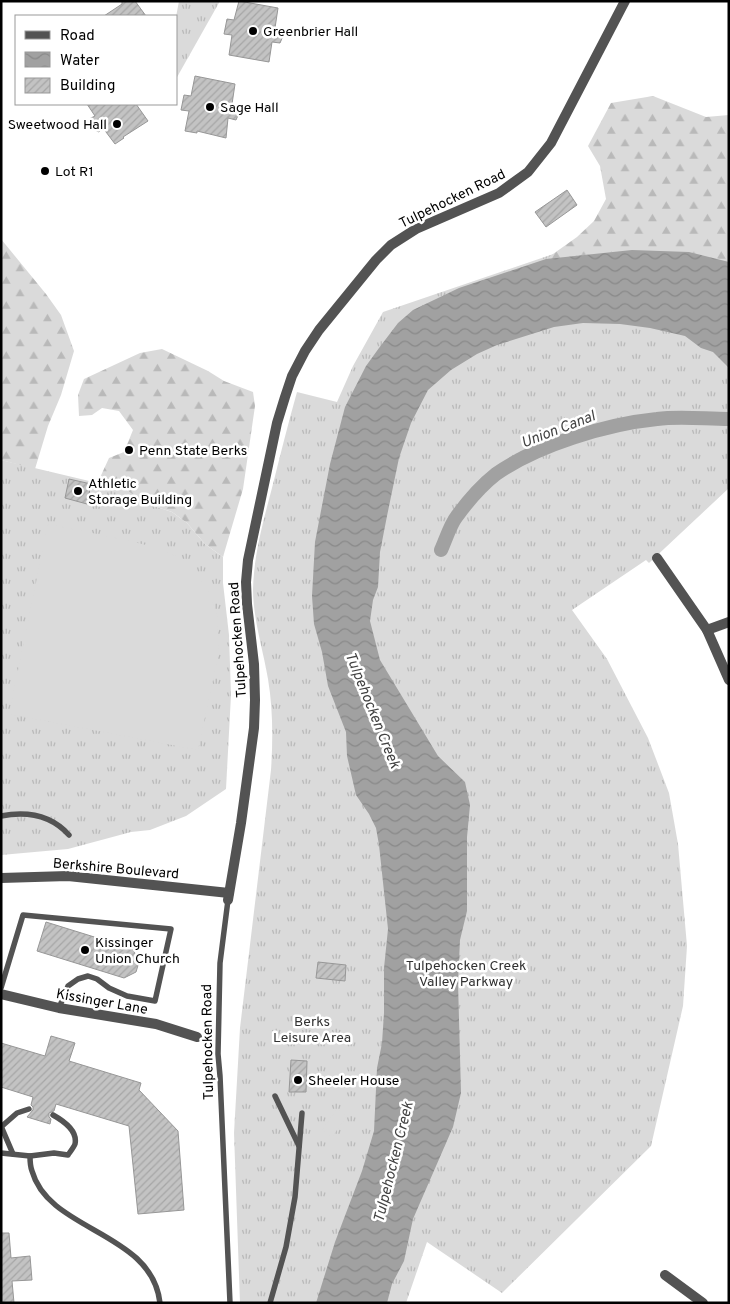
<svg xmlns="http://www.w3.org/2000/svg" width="730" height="1304" font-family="Overpass,sans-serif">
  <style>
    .grass { fill: url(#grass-tufts) }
    .forest { fill: url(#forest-firs) }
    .garden { fill: #dadada }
    .water { fill: url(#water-waves) }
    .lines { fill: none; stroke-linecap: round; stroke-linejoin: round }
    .canal { stroke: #a1a1a1; stroke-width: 14 }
    .building { fill: url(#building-hatch); stroke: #979797 }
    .service { stroke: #535353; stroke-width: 5.5 }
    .minor { stroke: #535353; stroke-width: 10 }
    .tertiary { stroke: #535353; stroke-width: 10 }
    .poi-dot { fill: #000; stroke: #fff; stroke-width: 2 }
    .labels { text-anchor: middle; stroke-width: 5; stroke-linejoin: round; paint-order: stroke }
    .poi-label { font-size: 14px; fill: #000; stroke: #fff; text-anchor: start }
    .street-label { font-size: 14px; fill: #000; stroke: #fff }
    .park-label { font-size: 14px; fill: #313131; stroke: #fff }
    .water-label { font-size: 15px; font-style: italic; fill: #424242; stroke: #fff }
  </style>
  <defs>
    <pattern id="grass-tufts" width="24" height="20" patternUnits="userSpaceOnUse" patternTransform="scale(1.25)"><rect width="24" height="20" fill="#dadada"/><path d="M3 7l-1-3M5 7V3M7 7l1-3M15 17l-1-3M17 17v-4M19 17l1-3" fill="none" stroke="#b9b9b9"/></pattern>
    <pattern id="forest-firs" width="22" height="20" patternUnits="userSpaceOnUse" patternTransform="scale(1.25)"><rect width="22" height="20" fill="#dadada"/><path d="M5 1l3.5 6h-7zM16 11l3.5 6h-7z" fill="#b9b9b9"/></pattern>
    <pattern id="water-waves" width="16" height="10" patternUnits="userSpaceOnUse" patternTransform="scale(1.25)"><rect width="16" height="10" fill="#a1a1a1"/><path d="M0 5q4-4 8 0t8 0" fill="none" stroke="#898989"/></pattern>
    <pattern id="building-hatch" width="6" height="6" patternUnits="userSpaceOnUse" patternTransform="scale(1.25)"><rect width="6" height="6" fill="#c3c3c3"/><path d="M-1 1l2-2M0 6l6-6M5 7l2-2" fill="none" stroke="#a6a6a6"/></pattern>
  </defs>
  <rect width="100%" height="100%" fill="#fff"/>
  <g class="grass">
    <polygon points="179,1 220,1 176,79 176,17"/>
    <path d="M729 125V488L649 563 646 560 572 610 607 659 648 738 669 793 678 844 687 946 683 1006 651 1146 502 1293 427 1242 406 1303H240L234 1133 240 1028 271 770C273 740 273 709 268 679 263 649 253 619 253 589 254 554 263 522 272 488 280 456 288 424 297 392L337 402 353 366 383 312 571 248Z"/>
    <polygon points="1,460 127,490 142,502 172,512 187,523 205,544 223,557 223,583 229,635 231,695 226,789 186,816 150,830 131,832 68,849 1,855"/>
  </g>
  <g class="forest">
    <path d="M653 96 706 117 729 115V262C670 242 607 253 546 259L577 237 594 221 606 199 600 166 588 146 611 103Z"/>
    <polygon points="1,239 46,294 61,315 74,351 61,395 48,426 35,469 1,460"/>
    <polygon points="162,349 208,371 224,381 253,392 255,406 243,489 223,557 205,544 187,523 172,512 142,502 127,490 98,482 109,458 124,452 133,430 119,411 102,408 92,415 79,416 78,395 84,379 140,353"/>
  </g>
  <g class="garden">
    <polygon points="48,524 130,541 162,549 181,559 195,572 209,592 217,614 219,652 198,750 9,714"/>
    <polygon points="337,1109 347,1116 332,1137 322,1130"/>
  </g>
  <polygon class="water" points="632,250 689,252 729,262 729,368 713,352 701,348 685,336 650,328 620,324 583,323 554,327 497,345 477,354 451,370 428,390 411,423 399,458 387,516 380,552 378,587 373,600 370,621 380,660 438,756 465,782 470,805 467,837 467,911 460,940 458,982 461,1093 453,1127 413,1219 404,1261 392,1284 387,1303 316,1303 335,1242 362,1171 374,1131 377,1068 382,1043 384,1013 384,968 388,929 379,845 376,828 369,814 356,795 347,756 346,732 328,686 322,652 314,624 312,596 315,542 330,464 345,407 366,366 379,348 398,323 413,310 459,288 546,259"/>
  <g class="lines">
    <path class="canal" d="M441 550C446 539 450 525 457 516 468 501 482 485 496 474 537 445 607 424 657 419 680 416 705 419 729 419"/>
  </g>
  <g class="building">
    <polygon points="122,1 135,1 146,16 104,16 122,4"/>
    <polygon points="239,1 278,8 275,28 282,29 283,36 280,43 272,42 269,62 229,55 232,35 224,34 227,19 234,20"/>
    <polygon points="195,76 235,84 232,104 238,105 239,113 236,120 228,118 226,138 197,131 197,133 185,131 189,111 181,110 184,95 191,96"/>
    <polygon points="87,104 136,104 148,121 123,137 124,138 115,144 103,128 99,132 93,129 89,119 95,116"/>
    <polygon points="567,190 577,205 546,227 535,212"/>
    <polygon points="69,479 91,484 87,504 65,498"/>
    <polygon points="46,922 133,949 139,962 136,972 124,978 37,951"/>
    <polygon points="318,962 346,965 345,981 316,978"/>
    <polygon points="51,1036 75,1043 69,1061 141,1083 139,1090 178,1131 184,1210 138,1214 129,1126 56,1104 54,1111 49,1113 49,1117 51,1119 50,1124 27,1117 33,1110 33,1107 31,1105 33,1097 1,1087 1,1043 45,1056"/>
    <polygon points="291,1060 307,1061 306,1092 289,1092"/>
    <polygon points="1,1233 9,1233 11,1258 30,1256 32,1280 12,1281 14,1303 1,1303"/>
  </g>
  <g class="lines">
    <g class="service">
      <path d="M1 816C27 811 51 815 69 835"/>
      <polyline points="228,900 220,963 218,1054 220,1076 230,1303"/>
      <polyline points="1,988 23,915 171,929 155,1001 127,996 109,988 97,979 88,976 78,979 68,986 59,1008"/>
      <polyline points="275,1096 299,1146"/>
      <polyline points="1,1126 13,1154"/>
      <polyline points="1,1127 17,1113 29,1109"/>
      <path d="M1 1153 30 1156 54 1153 68 1155C70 1152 74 1147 75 1144 78 1130 62 1120 53 1115"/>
      <path d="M30 1156C30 1161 30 1166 32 1171 49 1232 152 1231 160 1303"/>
      <polyline points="270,1303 286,1247 295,1197 302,1113"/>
    </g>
    <g class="minor">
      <polyline points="657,558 707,630 729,680"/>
      <polyline points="707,630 729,622"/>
      <polyline points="228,900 241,823 254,728 255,700 254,664 247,604 246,582 248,560 277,423 285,397 292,376 305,351 319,330 376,260 391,245 416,229 499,193 528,172 551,143 625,1"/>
      <polyline points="1,994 59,1008 156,1024 197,1037"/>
      <polyline points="665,1275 703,1303"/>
    </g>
    <polyline class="tertiary" points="1,878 68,876 229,893"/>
  </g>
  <g class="poi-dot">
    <circle cx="253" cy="31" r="5"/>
    <circle cx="210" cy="107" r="5"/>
    <circle cx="117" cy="124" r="5"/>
    <circle cx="45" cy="171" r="5"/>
    <circle cx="129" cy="450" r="5"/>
    <circle cx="78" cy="491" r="5"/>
    <circle cx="85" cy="950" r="5"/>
    <circle cx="298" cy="1080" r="5"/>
  </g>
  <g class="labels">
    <g class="poi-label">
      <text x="263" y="36">Greenbrier Hall</text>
      <text x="220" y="112">Sage Hall</text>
      <text x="107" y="129" text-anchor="end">Sweetwood Hall</text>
      <text x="55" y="176">Lot R1</text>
      <text x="139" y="455">Penn State Berks</text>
      <text x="88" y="488">Athletic<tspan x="88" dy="16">Storage Building</tspan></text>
      <text x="95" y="947">Kissinger<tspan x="95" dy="16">Union Church</tspan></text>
      <text x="308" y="1085">Sheeler House</text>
    </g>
    <g class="street-label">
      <text transform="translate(452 198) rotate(-26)" y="5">Tulpehocken Road</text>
      <text transform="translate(237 640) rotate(-94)" y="5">Tulpehocken Road</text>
      <text transform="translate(116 868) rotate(5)" y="5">Berkshire Boulevard</text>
      <text transform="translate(102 1001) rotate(10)" y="5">Kissinger Lane</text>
      <text transform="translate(207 1042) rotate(-91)" y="5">Tulpehocken Road</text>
    </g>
    <g class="park-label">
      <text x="466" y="970">Tulpehocken Creek<tspan x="466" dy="16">Valley Parkway</tspan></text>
      <text x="312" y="1026">Berks<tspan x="312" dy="16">Leisure Area</tspan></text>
    </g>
    <g class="water-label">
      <text transform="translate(558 429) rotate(-21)" y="5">Union Canal</text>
      <text transform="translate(373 710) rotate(68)" y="5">Tulpehocken Creek</text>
      <text transform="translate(393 1162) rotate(-76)" y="5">Tulpehocken Creek</text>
    </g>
  </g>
  <rect width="730" height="1304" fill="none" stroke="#000000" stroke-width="5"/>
  <rect x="15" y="15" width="162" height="90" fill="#ffffff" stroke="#999999"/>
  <rect x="25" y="31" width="25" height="8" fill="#535353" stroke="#999999"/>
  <text x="60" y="40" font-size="15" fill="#000000">Road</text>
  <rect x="25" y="52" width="25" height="15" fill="url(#water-waves)" stroke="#999999"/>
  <text x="60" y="65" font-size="15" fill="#000000">Water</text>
  <rect x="25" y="78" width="25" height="15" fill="url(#building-hatch)" stroke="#999999"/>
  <text x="60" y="90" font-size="15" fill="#000000">Building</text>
</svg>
